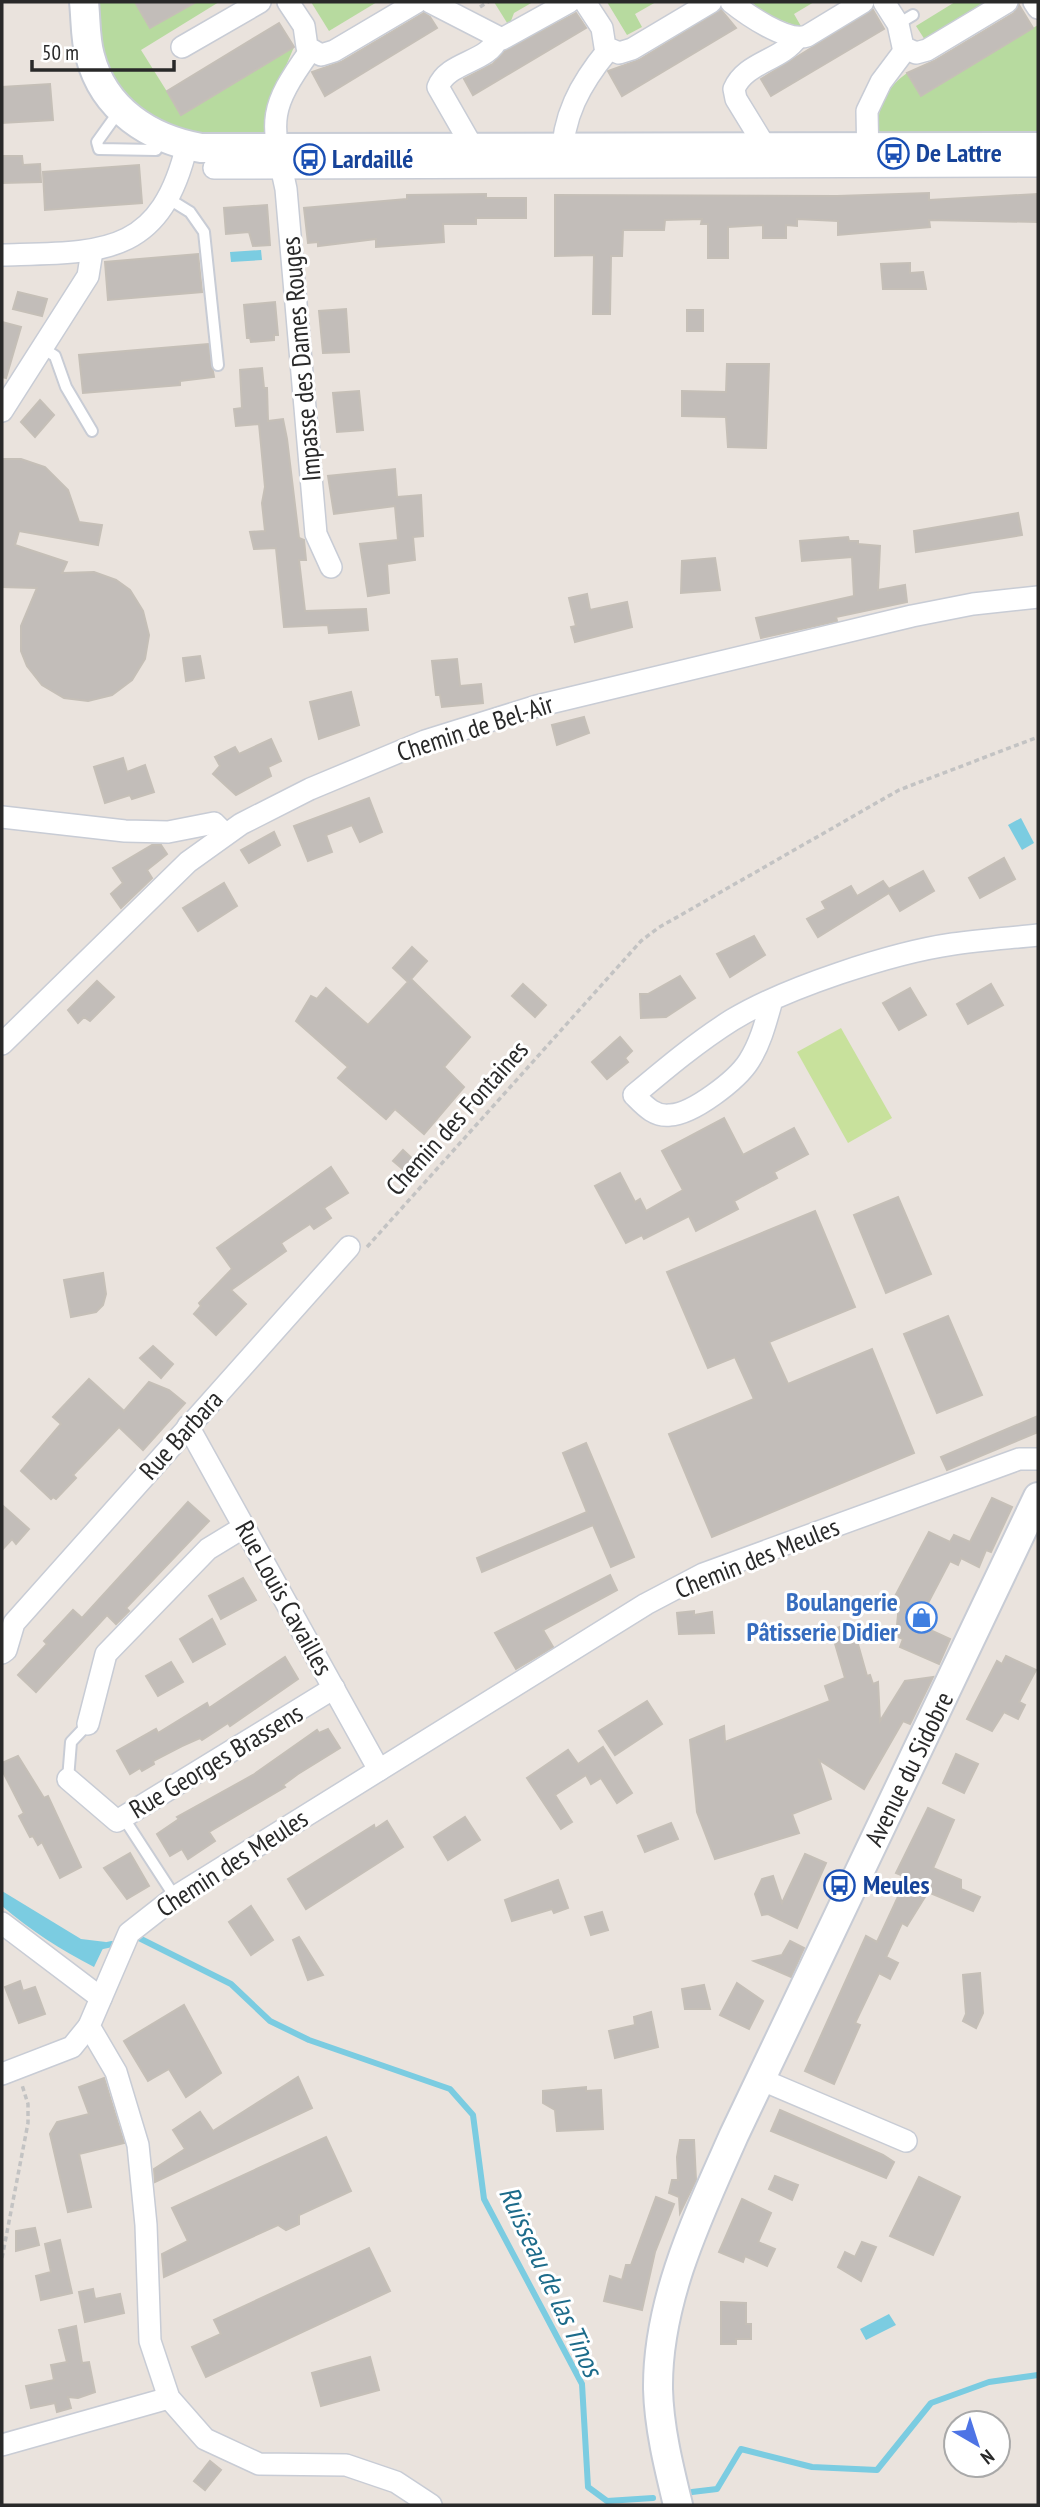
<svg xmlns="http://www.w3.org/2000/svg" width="1040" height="2507" font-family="'PT Sans Narrow',sans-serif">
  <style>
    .green { fill: #b7da9f }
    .pitch { fill: #c8e19c }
    .water { fill: #7bcce1 }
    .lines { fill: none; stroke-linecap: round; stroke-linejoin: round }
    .stream { stroke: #7bcce1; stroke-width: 6 }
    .building { fill: #c2bdb9; stroke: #c5bfb7; stroke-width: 2 }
    .lane-casing { stroke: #c8ccd5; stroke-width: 14 }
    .street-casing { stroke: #c8ccd5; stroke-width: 24 }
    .secondary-casing { stroke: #c8ccd5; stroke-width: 32 }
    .path { stroke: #c3c3c3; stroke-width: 3.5; stroke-dasharray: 5 3.5; stroke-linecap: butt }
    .lane { stroke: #fff; stroke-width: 10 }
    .street { stroke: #fff; stroke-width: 21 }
    .secondary { stroke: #fff; stroke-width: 28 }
    .labels { text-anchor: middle; stroke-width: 6; stroke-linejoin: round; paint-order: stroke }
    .transit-label { font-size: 26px; font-weight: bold; fill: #164399; stroke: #fff; text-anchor: start }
    .street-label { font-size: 26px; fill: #292929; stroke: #fff }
    .shop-label { font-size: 26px; font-weight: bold; fill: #366cbe; stroke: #fff; text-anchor: end }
    .water-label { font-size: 28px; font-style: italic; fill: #1c6b8a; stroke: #fff }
  </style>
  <rect width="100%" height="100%" fill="#eae3dd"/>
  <g class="green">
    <polygon points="93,2 219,2 141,50 181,114 294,47 270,103 266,141 188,139 121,99 101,53"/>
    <polygon points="311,2 377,2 329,31"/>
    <polygon points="494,2 533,2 514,13 509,26"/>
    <polygon points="607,2 656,2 635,14 642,27 627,35"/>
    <polygon points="752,2 814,2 794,14 802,28 764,14"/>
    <polygon points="955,2 989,2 925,40 916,26"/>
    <path d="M1038 25V134L879 135C876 107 885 89 907 73L921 96Z"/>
  </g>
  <polygon class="pitch" points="841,1028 892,1118 848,1143 797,1052"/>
  <g class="water">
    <polygon points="261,250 262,260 231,262 230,252"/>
    <polygon points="1021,818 1034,843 1022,850 1008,825"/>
    <path d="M2 1891 81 1939 106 1942 94 1967C60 1949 31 1931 2 1906Z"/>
    <polygon points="889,2314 896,2325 866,2340 860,2329"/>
  </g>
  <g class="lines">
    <g class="stream">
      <polyline points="139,1938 231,1984 270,2021 309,2040 450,2089 473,2115 484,2199 582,2384 588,2487 607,2501 653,2498"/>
      <polyline points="98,1947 112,1944"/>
      <polyline points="692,2492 717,2489 741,2449 812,2467 877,2470 931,2403 989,2382 1038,2375"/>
    </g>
  </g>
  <g class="building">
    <polygon points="135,2 196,2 150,28"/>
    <polygon points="1019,5 1033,28 921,96 907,73 934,61 1014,13"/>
    <polygon points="721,10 736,28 622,96 608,71 639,60"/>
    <polygon points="873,10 884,29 771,96 761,79"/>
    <polygon points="424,13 430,17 437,28 325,96 312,72 341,62"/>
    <polygon points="576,13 586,28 473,95 464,79 493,64 505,51"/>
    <polygon points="279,23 294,47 181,115 167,91"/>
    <polygon points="50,84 53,120 2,123 2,87"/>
    <polygon points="2,156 22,156 23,165 40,164 41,182 2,183"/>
    <polygon points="139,165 142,203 45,210 43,172"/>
    <polygon points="929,193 929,200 1037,194 1038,222 929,220 930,227 838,235 838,221 797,219 797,226 786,225 786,238 763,238 763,225 728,227 728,258 708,258 708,224 701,224 702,219 665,220 664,230 623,230 622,256 611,256 610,314 593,314 594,255 555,256 555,195 837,196"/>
    <polygon points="486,194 486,198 526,198 526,218 476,218 476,224 443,224 444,242 376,247 376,239 318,246 318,242 308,243 304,208 407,199 407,195"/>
    <polygon points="267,205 270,245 253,246 249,232 226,234 224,208"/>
    <polygon points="198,254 202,292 108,300 105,262"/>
    <polygon points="910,263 910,273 923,272 926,289 883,289 881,264"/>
    <polygon points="18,292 47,299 42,316 13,309"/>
    <polygon points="275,302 278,335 274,335 274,340 251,342 250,338 247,338 244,305"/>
    <polygon points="346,309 349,352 323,353 319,311"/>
    <rect x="687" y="310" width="16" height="21"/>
    <polygon points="2,322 21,327 6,378 2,377"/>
    <polygon points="208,344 214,377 180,381 180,385 83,393 79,355"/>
    <polygon points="727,364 769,364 766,448 728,447 726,417 682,416 682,391 726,392"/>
    <polygon points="262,368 264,388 267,388 268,421 283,419 287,439 299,538 304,540 306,560 299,560 305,611 366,609 368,630 329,633 328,625 284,627 276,548 254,549 250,532 265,531 262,503 265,487 259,424 236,426 234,409 242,408 240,370"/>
    <polygon points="359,391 363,430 337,432 333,393"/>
    <polygon points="40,400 54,415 35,437 21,422"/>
    <polygon points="2,459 21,459 45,467 68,490 79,522 102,525 98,545 19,531 15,545 67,562 62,573 94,572 116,580 130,590 143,611 149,635 145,659 132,680 112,695 88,701 64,698 42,685 27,666 21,651 21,626 37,588 2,587"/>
    <polygon points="395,469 397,497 421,495 423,536 413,537 415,560 387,564 389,593 368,596 360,544 398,540 395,506 334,514 328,476"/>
    <polygon points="1018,513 1022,535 916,552 914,531"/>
    <polygon points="848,537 849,541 858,541 858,544 880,546 878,590 905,585 907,602 836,617 837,621 761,638 756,618 854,596 852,557 802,561 800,541"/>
    <polygon points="715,558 720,590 681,593 682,561"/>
    <polygon points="587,594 590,610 627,602 632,627 575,642 571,627 576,626 569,598"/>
    <polygon points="200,656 204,678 186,681 183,658"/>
    <polygon points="457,659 460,686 481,684 483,703 442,707 440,695 436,695 432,661"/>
    <polygon points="351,692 359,725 319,739 310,702"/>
    <polygon points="584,717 589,733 557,745 552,725"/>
    <polygon points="271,739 281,761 268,767 271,776 236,795 213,774 220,766 215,757 235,747 239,754"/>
    <polygon points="123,758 127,772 145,765 154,792 132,799 130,795 105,803 94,767"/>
    <polygon points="369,798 382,832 360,842 352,825 326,835 332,852 308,861 294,826"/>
    <polygon points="274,832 280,845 249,863 241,850"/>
    <polygon points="152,845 161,845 167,854 147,870 152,878 121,908 111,894 123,883 113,868"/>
    <polygon points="1004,858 1015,879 980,898 969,878"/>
    <polygon points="923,871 934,891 900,911 889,893 818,937 807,919 826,909 822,902 851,886 857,896 883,881 889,889"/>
    <polygon points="224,883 237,906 198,931 183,908"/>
    <polygon points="754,936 765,955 730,977 717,954"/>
    <polygon points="412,947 427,961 411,979 470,1037 444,1067 464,1087 424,1134 395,1109 386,1119 338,1078 348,1067 296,1021 311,996 317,999 326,988 368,1025 408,982 393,968"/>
    <polygon points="680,976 695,998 666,1017 641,1018 640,994 648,994"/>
    <polygon points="97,981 114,997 90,1021 84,1017 78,1023 68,1010"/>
    <polygon points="523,984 546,1005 535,1017 512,996"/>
    <polygon points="991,984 1003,1005 968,1024 957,1004"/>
    <polygon points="910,988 926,1015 899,1030 883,1003"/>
    <polygon points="620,1037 632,1051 625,1058 628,1062 607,1079 592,1062"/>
    <polygon points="724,1118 743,1155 794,1128 808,1154 774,1172 777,1178 734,1201 738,1209 696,1231 689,1216 644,1239 642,1235 626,1243 595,1186 620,1173 635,1202 640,1199 646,1211 683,1190 662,1151"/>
    <polygon points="403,1150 416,1162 406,1172 393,1161"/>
    <polygon points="331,1167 348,1193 324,1208 331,1218 314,1229 310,1224 281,1243 286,1251 231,1290 246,1304 216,1335 194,1314 201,1306 199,1303 232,1269 217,1248"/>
    <polygon points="898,1197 931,1274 886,1293 854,1215"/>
    <polygon points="815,1211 855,1307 769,1342 788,1384 872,1349 914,1453 712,1537 669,1434 754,1399 735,1357 708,1368 667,1272"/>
    <polygon points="103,1273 106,1294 103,1305 96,1312 71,1317 64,1280"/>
    <polygon points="948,1316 982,1395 937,1413 904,1334"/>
    <polygon points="153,1346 173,1364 161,1378 140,1358"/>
    <polygon points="89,1379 124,1411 149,1382 169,1390 185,1403 143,1450 119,1427 73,1475 76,1478 56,1499 53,1497 51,1499 21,1471 61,1424 53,1417"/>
    <polygon points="1038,1416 1038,1432 947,1470 941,1457"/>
    <polygon points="586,1443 634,1557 611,1567 593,1525 482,1572 477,1558 587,1512 563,1453"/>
    <polygon points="992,1498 1012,1507 991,1552 986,1550 979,1567 961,1558 958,1565 950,1561 917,1624 950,1639 939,1664 900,1647 903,1639 896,1636 899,1604 892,1602 929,1532 950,1542 954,1535 970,1542"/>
    <polygon points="188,1502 209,1521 126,1608 129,1611 116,1624 107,1615 36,1692 18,1675 47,1644 44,1641 73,1610 82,1618"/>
    <polygon points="2,1505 29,1529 16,1544 12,1539 2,1550"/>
    <polygon points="610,1575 617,1590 543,1630 553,1647 516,1669 495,1633"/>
    <polygon points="243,1578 256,1600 221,1619 209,1596"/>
    <polygon points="694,1611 694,1615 712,1612 714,1633 679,1634 677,1613"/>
    <polygon points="212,1619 225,1644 193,1662 180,1639"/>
    <polygon points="852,1623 867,1676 870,1675 873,1684 878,1682 880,1721 905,1681 933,1677 910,1724 903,1721 864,1789 819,1760 831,1799 792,1814 799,1833 715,1859 697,1812 690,1740 724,1726 725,1742 830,1701 825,1686 845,1678 831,1630"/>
    <polygon points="1006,1656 1036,1670 1019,1702 1025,1705 1018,1719 1004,1712 992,1731 967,1719 997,1661 1002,1664"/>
    <polygon points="285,1657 298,1679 230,1726 228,1723 202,1740 200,1738 182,1746 153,1761 154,1764 142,1771 140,1768 130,1774 117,1751 156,1729 158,1733 207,1703 209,1708"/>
    <polygon points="171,1662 183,1682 158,1696 146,1676"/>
    <polygon points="647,1701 662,1724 615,1755 599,1731"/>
    <polygon points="328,1729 340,1748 298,1774 283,1785 285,1787 209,1832 215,1841 188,1859 182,1849 170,1856 157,1834 179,1819 177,1817 253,1775 317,1730 319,1733"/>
    <polygon points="603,1747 632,1793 617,1803 601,1778 591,1784 586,1775 555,1795 572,1822 561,1829 527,1778 568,1750 578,1764"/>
    <polygon points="956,1754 978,1764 964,1793 943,1783"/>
    <polygon points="18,1756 44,1798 48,1796 81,1867 60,1878 42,1842 38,1845 33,1836 30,1837 19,1816 24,1813 2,1770 2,1763"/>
    <polygon points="928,1808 954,1820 933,1868 961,1880 961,1889 980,1897 973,1911 928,1892 907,1926 902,1923 886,1957 898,1963 890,1979 879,1973 855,2023 860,2025 834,2084 805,2071 866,1936 877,1942 897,1899 906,1877 896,1873"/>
    <polygon points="465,1817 480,1840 448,1860 434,1837"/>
    <polygon points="387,1821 403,1847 306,1909 288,1879 374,1825 375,1829"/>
    <polygon points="671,1823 678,1839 645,1852 638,1836"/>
    <polygon points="130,1853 149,1886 127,1899 104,1868"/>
    <polygon points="805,1854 826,1863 797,1928 768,1914 762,1915 755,1894 762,1879 773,1876 782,1903"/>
    <polygon points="558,1880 568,1908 554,1913 552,1909 512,1921 505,1900"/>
    <polygon points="251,1906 273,1940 251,1955 229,1922"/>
    <polygon points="602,1912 608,1930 591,1935 585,1917"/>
    <polygon points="299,1937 323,1975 308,1980 293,1940"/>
    <polygon points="790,1941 804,1948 791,1977 754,1961 782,1955"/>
    <polygon points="980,1973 983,2013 976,2028 963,2021 966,2014 963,1975"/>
    <polygon points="20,1981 23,1991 35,1987 45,2014 19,2023 5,1987"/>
    <polygon points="737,1983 763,2001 749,2029 720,2015"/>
    <polygon points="704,1985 710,2009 685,2009 682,1989"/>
    <polygon points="184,2005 221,2073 186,2097 169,2069 148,2081 124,2041"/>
    <polygon points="651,2012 658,2047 615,2058 609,2031 635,2025 634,2017"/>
    <polygon points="298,2077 312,2108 155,2182 154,2169 185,2149 173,2130 200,2112 213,2131"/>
    <polygon points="104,2078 124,2143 79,2154 91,2207 68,2212 50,2134 57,2122 89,2114 79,2087"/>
    <polygon points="586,2087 586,2091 601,2090 603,2129 557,2131 555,2110 543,2103 543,2091"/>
    <polygon points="780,2110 883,2155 894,2162 886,2178 771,2131"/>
    <polygon points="326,2137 351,2191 299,2215 299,2224 286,2230 278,2225 164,2277 162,2254 188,2241 172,2208"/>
    <polygon points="680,2140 694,2140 696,2180 680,2213 679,2197 669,2193 672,2180 678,2180 677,2157"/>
    <polygon points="775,2176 798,2185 792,2200 769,2189"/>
    <polygon points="919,2177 960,2197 933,2255 890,2236"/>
    <polygon points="656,2197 674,2204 655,2252 642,2310 604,2301 610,2276 622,2280 626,2265 631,2265"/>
    <polygon points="742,2199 771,2213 758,2242 775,2249 767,2266 745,2256 743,2262 719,2252"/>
    <polygon points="35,2228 39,2245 16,2251 16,2231"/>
    <polygon points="60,2240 72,2293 41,2300 36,2276 51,2272 45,2244"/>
    <polygon points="862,2242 876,2247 861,2281 838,2267 845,2252 855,2257"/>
    <polygon points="369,2248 390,2291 206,2377 192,2347 221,2334 214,2320"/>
    <polygon points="93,2289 95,2299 120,2294 124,2313 85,2322 79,2292"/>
    <polygon points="721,2302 746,2303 746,2324 751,2324 751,2339 736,2339 736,2344 721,2344"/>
    <polygon points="76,2326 82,2363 89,2362 95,2392 78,2398 68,2397 71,2408 57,2412 55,2403 31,2408 26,2386 54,2380 51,2365 67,2362 59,2330"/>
    <polygon points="370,2357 379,2390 321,2406 312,2373"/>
    <polygon points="210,2461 221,2470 205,2490 194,2481"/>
  </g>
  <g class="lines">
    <defs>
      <g id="lane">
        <polyline points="898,24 913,15"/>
        <polyline points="120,110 97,142 99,149 156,150 162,138"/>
        <polyline points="169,199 190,212 204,232 218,365"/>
        <polyline points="44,349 55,356 66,387 92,431"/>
        <polyline points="68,1779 71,1742 88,1724"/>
        <polyline points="123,1817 175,1897"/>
      </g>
      <g id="street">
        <polyline points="288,2 304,26 307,47 321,55 334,51 417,2"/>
        <polyline points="430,2 502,39 569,2"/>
        <polyline points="585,2 602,28 605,47 619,53 632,49 711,2"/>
        <path d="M731 2C746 14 787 43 807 36L863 2"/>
        <polyline points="884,2 898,24 903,47 916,53 927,50 1007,2"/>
        <polyline points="1034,2 1038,8"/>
        <polyline points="182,47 260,2"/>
        <path d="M310 51C267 111 271 120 286 189L316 534 331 567"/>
        <path d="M473 148 438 87C448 61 488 63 498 38"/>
        <path d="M766 148 736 99 734 89C745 62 781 61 797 38"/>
        <path d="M562 161C562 117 580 84 608 50"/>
        <polyline points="868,162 867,111 881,82 905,50"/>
        <polyline points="214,168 1038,166"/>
        <path d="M2 255C101 252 160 258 187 145"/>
        <polyline points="2,411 88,276 92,251"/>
        <polyline points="2,817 125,831 168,832 214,823 225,834"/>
        <path d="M772 1000C766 1021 761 1042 749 1061 737 1080 693 1114 670 1115 654 1117 644 1105 634 1095 665 1069 697 1042 732 1020 785 988 891 953 953 944 981 940 1010 938 1038 935"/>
        <polyline points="2,1044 188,862 241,824 310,789 425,741 537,706 912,616 973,604 1038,597"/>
        <polyline points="188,1426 379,1770"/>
        <polyline points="2,1653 6,1650 14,1623 349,1247"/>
        <polyline points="88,1724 106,1654 208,1549 244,1527"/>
        <polyline points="68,1779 117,1821 334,1688"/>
        <polyline points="2,1923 101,1998"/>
        <polyline points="2,2074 72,2047 89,2026"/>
        <polyline points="760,2079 906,2141"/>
        <polyline points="2,2445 169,2398"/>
        <polyline points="431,2505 396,2482 346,2465 259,2464 205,2439 169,2398 150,2341 146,2225 138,2145 116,2072 89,2026 129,1933 175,1897 646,1604 703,1574 1019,1459 1038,1459"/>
      </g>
      <g id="secondary">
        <path d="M84 2C86 20 85 39 90 56 104 110 150 139 201 148L1038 147"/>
        <path d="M678 2505C669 2468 659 2428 658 2389 657 2300 699 2214 734 2135L1038 1497"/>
      </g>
    </defs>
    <use href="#lane" class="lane-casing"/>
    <use href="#street" class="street-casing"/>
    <use href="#secondary" class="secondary-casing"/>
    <g class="path">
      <polyline points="480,7 488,2"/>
      <polyline points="367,1247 641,941 658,928 899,790 1038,737"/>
      <polyline points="2,2258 28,2123 28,2104 22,2085"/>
    </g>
    <use href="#lane" class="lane"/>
    <use href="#street" class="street"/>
    <use href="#secondary" class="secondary"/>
  </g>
  <defs>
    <symbol id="bus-ring" viewBox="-11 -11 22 22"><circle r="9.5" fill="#fff" stroke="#1a4fb4" stroke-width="1.5"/><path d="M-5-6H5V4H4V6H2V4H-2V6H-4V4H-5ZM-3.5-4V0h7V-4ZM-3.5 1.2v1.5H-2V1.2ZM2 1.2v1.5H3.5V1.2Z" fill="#1a4fb4"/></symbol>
    <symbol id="shop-ring" viewBox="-11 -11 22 22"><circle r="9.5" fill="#fff" stroke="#3f7fe0" stroke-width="1.5"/><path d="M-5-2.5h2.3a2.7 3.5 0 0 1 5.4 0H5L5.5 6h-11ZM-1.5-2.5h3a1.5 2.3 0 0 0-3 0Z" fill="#3f7fe0"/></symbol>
  </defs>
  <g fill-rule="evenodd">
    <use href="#bus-ring" x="876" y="136" width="35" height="35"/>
    <use href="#bus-ring" x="292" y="142" width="35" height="35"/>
    <use href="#shop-ring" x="904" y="1600" width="35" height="35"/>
    <use href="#bus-ring" x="822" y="1868" width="35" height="35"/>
  </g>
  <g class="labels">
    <g class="transit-label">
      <text x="916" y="162">De Lattre</text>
      <text x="332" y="168">Lardaillé</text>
      <text x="863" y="1894">Meules</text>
    </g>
    <g class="street-label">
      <text transform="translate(301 359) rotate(-95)" y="9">Impasse des Dames Rouges</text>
      <text transform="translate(475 728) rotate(-18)" y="9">Chemin de Bel-Air</text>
      <text transform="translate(457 1118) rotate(-48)" y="9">Chemin des Fontaines</text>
      <text transform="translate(181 1435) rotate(-48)" y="9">Rue Barbara</text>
      <text transform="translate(757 1558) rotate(-22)" y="9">Chemin des Meules</text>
      <text transform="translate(284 1598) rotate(61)" y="9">Rue Louis Cavailles</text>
      <text transform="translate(216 1761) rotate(-31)" y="9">Rue Georges Brassens</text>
      <text transform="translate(909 1769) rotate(-64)" y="9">Avenue du Sidobre</text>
      <text transform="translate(232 1863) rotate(-33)" y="9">Chemin des Meules</text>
    </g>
    <g class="shop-label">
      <text x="898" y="1611">Boulangerie<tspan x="898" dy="30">Pâtisserie Didier</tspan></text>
    </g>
    <g class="water-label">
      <text transform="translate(551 2281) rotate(65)" y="10">Ruisseau de las Tinos</text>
    </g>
  </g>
  <rect width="1040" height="2507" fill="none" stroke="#292929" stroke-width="7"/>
  <g transform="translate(977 2444) rotate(141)"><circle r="33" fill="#ffffff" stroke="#a9a9a9" stroke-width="2"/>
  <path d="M0-5L12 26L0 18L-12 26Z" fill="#4e74e5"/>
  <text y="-10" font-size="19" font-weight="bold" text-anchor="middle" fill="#292929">N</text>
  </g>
  <path d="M32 60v10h142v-10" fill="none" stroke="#292929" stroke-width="3.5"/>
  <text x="42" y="60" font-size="21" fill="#292929" stroke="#ffffff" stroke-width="5" paint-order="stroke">50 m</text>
</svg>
